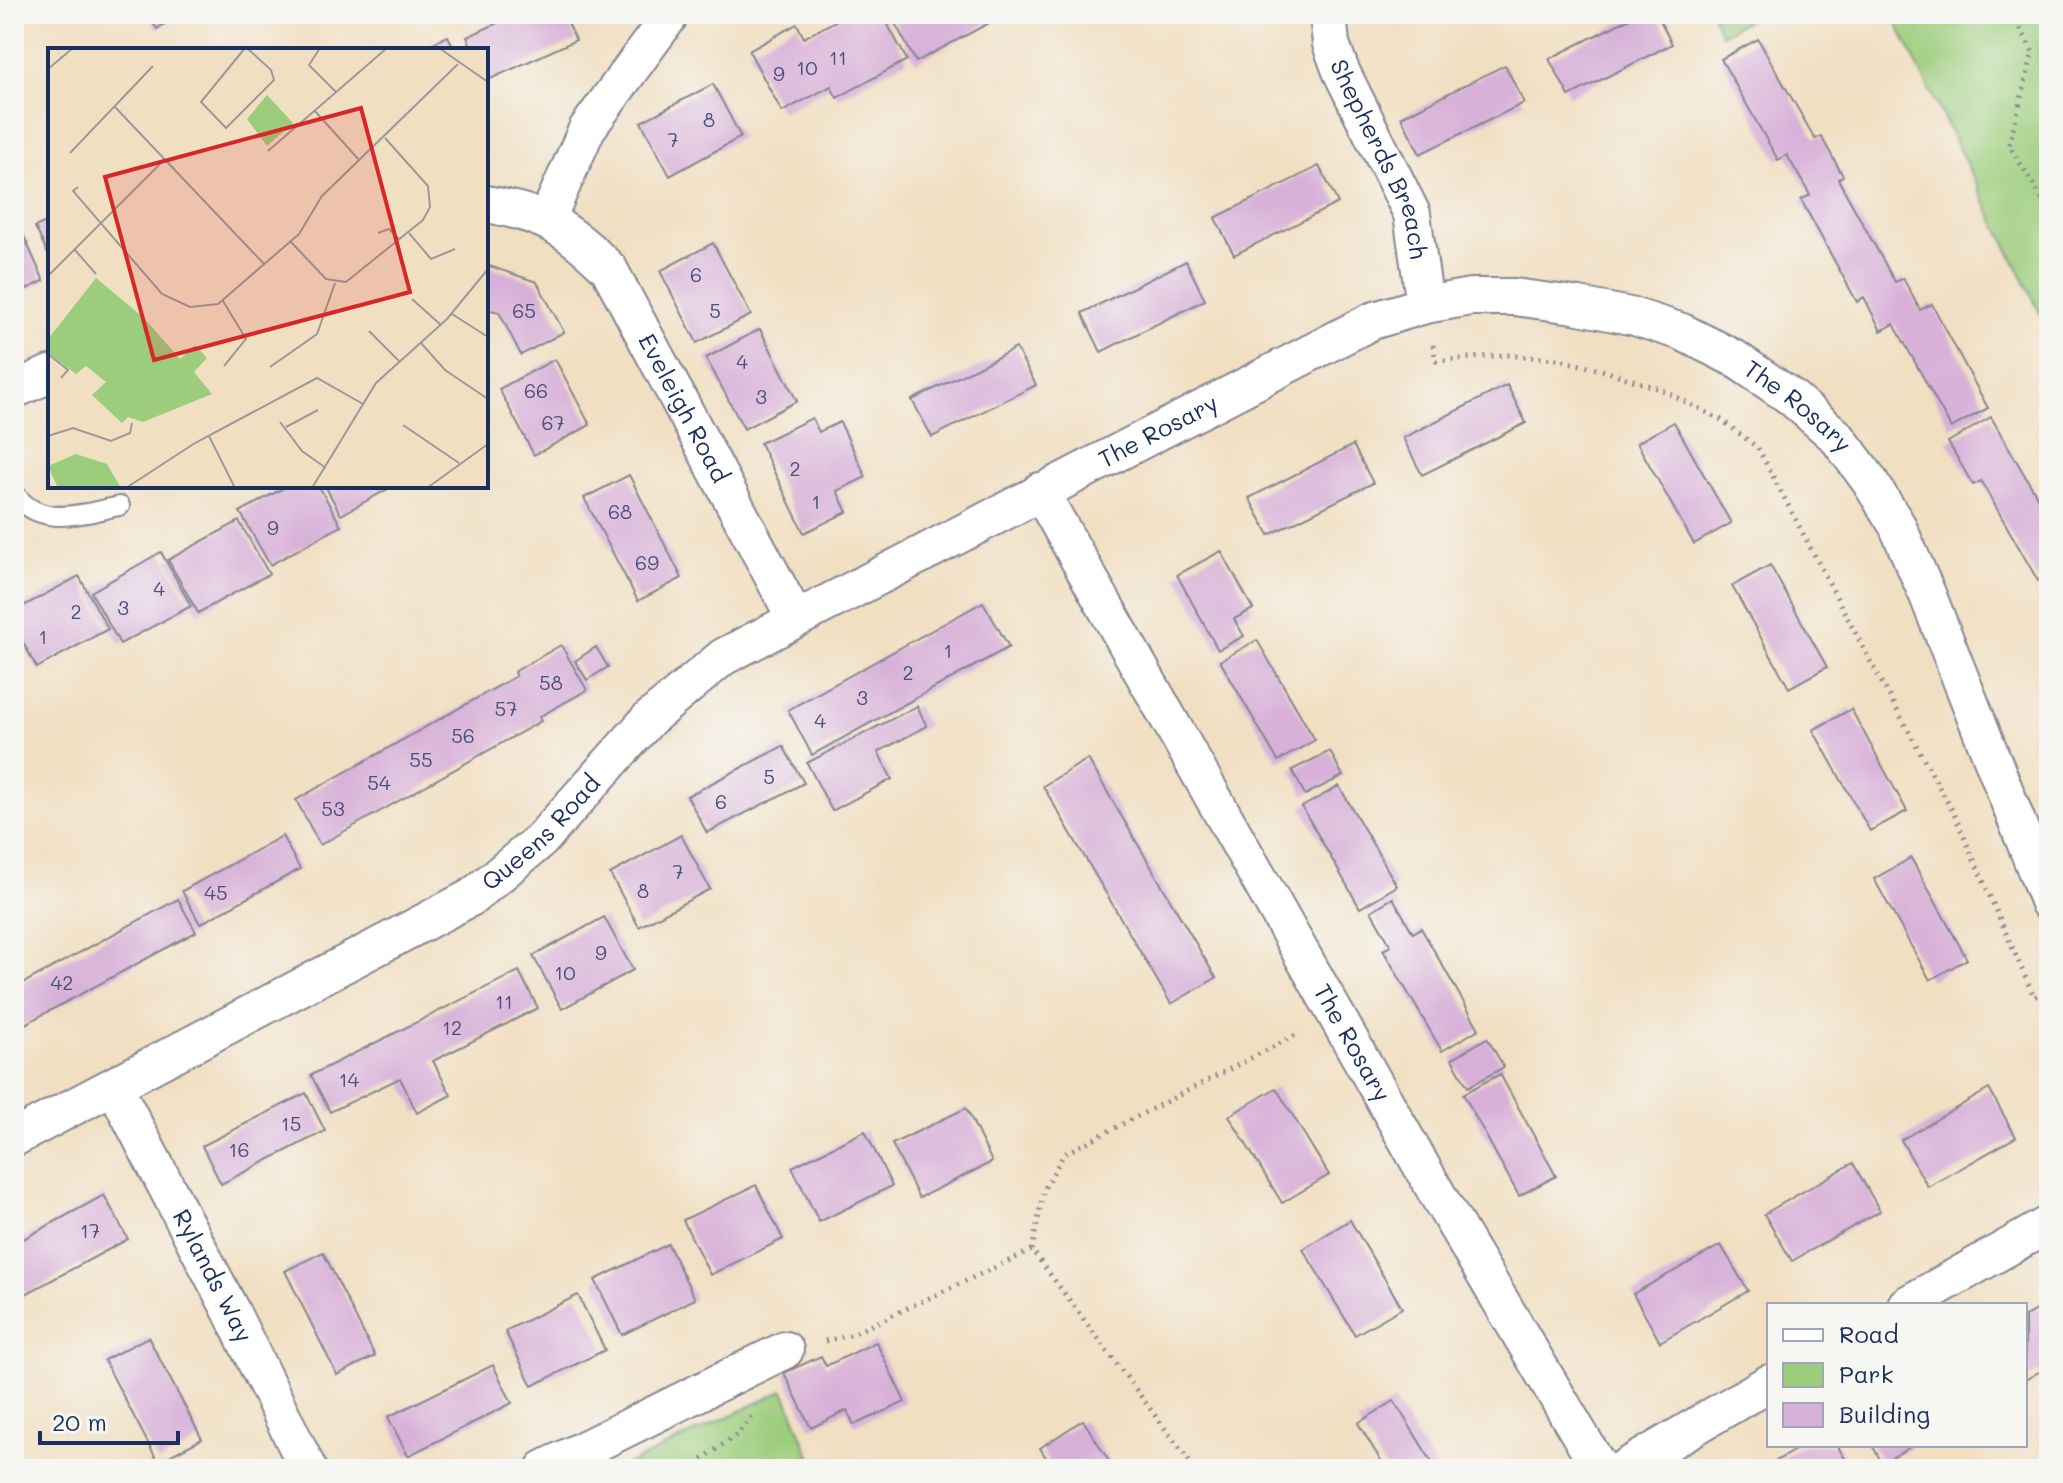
<svg xmlns="http://www.w3.org/2000/svg" width="2063" height="1483" font-family="Mali,sans-serif">
  <style>
    .green { fill: #9ccd7c; stroke: #5c7e6d; stroke-width: 2 }
    .building { fill: #d8b1d8 }
    .lines { fill: none; stroke-linecap: round; stroke-linejoin: round }
    .service-casing { stroke: #868790; stroke-width: 22 }
    .minor-casing { stroke: #868790; stroke-width: 40 }
    .path { stroke: #868790; stroke-width: 5; stroke-dasharray: 2 6; stroke-linecap: butt }
    .service { stroke: #fff; stroke-width: 18 }
    .minor { stroke: #fff; stroke-width: 36 }
    .labels { text-anchor: middle; stroke-width: 6; stroke-linejoin: round; paint-order: stroke }
    .number-label { font-size: 20px; fill: #4a507c }
    .street-label { font-size: 24px; fill: #1b2f5e; stroke: #f6f6f2 }
    .inset-road { fill: none; stroke: #9b999a; stroke-width: 2 }
    .view { fill: #d62828; fill-opacity: 0.15; stroke: #d62828; stroke-width: 4 }
    .inset-edge { fill: none; stroke: #1b2f5e; stroke-width: 4 }
  </style>
  <rect width="100%" height="100%" fill="#f6f6f2"/>
  <filter id="ink" filterUnits="userSpaceOnUse"><feTurbulence type="fractalNoise" baseFrequency=".0125" numOctaves="2"/><feDisplacementMap in="SourceGraphic" scale="16" xChannelSelector="R" yChannelSelector="G"/><feConvolveMatrix kernelMatrix="1 2 1 2 8 2 1 2 1" color-interpolation-filters="sRGB"/></filter>
  <filter id="wash" filterUnits="userSpaceOnUse"><feTurbulence type="fractalNoise" baseFrequency=".006" numOctaves="4" result="noise"/><feDisplacementMap in="SourceGraphic" scale="32" xChannelSelector="R" yChannelSelector="G"/><feGaussianBlur stdDeviation="1.8" result="paint"/><feColorMatrix in="noise" values="0 0 0 0 0 0 0 0 0 0 0 0 0 0 0 0 0 1.4 0 .05"/><feComposite in="paint" operator="in"/></filter>
  <g filter="url(#wash)">
    <rect width="100%" height="100%" fill="#f1dfc2"/>
    <g class="green">
      <polygon points="1712,14 1759,14 1721,34"/>
      <polygon points="1892,14 2049,14 2049,331"/>
      <polygon points="784,1390 815,1469 619,1469"/>
    </g>
    <g id="blocks">
      <g class="building">
        <polygon points="147,14 179,14 157,29"/>
        <polygon points="517,14 564,14 576,40 486,81 486,50 473,50 467,37"/>
        <polygon points="848,14 882,14 907,60 837,98 831,86 782,112 749,51 797,24 804,38"/>
        <polygon points="890,14 1006,14 916,62"/>
        <polygon points="1638,14 1657,14 1672,44 1569,96 1549,59"/>
        <polygon points="448,36 455,50 418,50"/>
        <polygon points="1758,39 1815,139 1821,136 1843,176 1838,179 1895,282 1903,278 1920,310 1932,304 1988,408 1951,428 1894,324 1881,331 1864,297 1857,302 1801,200 1810,195 1787,155 1778,160 1721,59"/>
        <polygon points="1505,65 1524,103 1420,154 1401,117"/>
        <polygon points="713,84 741,137 670,176 641,122"/>
        <polygon points="1319,166 1338,203 1234,255 1215,218"/>
        <polygon points="50,220 50,258 35,227"/>
        <polygon points="22,232 44,281 14,295 14,236"/>
        <polygon points="713,243 751,315 697,343 660,271"/>
        <polygon points="1186,261 1205,300 1101,352 1082,313"/>
        <polygon points="486,265 537,282 564,332 521,355 499,312 486,309"/>
        <polygon points="760,329 797,401 744,429 706,358"/>
        <polygon points="1016,348 1036,385 932,437 912,400"/>
        <polygon points="555,359 590,425 534,455 499,389"/>
        <polygon points="1507,385 1526,423 1422,475 1403,438"/>
        <polygon points="1991,417 2049,517 2049,575 2038,581 1981,481 1973,485 1948,442"/>
        <polygon points="812,418 819,432 840,422 866,477 837,491 847,512 804,533 760,443"/>
        <polygon points="1674,422 1731,523 1694,544 1637,443"/>
        <polygon points="1353,445 1373,483 1269,535 1249,498"/>
        <polygon points="629,475 682,578 638,601 584,498"/>
        <polygon points="287,486 319,486 341,526 270,565 240,512"/>
        <polygon points="325,486 393,486 341,515"/>
        <polygon points="239,521 269,574 198,613 168,560"/>
        <polygon points="1221,551 1253,609 1234,619 1244,636 1218,650 1177,575"/>
        <polygon points="161,552 191,606 120,644 91,592"/>
        <polygon points="1770,565 1827,667 1789,688 1732,586"/>
        <polygon points="79,576 108,629 37,668 14,626 14,611"/>
        <polygon points="983,602 1009,647 812,755 788,710"/>
        <polygon points="2049,626 2049,643 2042,630"/>
        <polygon points="1257,640 1315,740 1278,761 1220,661"/>
        <polygon points="561,645 587,690 539,717 541,721 320,845 296,800 516,676 514,672"/>
        <polygon points="596,647 608,667 587,680 575,661"/>
        <polygon points="917,706 927,726 878,752 892,779 832,811 807,763"/>
        <polygon points="1851,709 1907,811 1870,831 1813,730"/>
        <polygon points="783,746 804,783 707,833 687,796"/>
        <polygon points="1330,751 1343,776 1305,795 1292,770"/>
        <polygon points="1088,759 1216,978 1171,1004 1043,786"/>
        <polygon points="1339,786 1397,886 1360,908 1302,807"/>
        <polygon points="681,835 710,889 639,927 610,874"/>
        <polygon points="282,836 300,869 200,924 182,891"/>
        <polygon points="1911,858 1967,959 1930,980 1874,879"/>
        <polygon points="1393,898 1413,933 1421,928 1479,1029 1442,1051 1383,950 1391,946 1371,911"/>
        <polygon points="178,899 196,932 14,1030 14,988"/>
        <polygon points="604,917 633,970 562,1009 533,956"/>
        <polygon points="519,971 538,1008 433,1061 451,1095 417,1113 400,1078 330,1112 311,1075"/>
        <polygon points="1487,1038 1504,1067 1468,1087 1452,1059"/>
        <polygon points="1500,1074 1556,1176 1519,1196 1463,1094"/>
        <polygon points="1276,1088 1329,1175 1282,1203 1229,1116"/>
        <polygon points="1989,1089 2016,1137 1928,1187 1901,1140"/>
        <polygon points="306,1093 325,1131 221,1184 202,1146"/>
        <polygon points="966,1108 992,1162 919,1198 892,1144"/>
        <polygon points="865,1131 892,1186 819,1222 792,1167"/>
        <polygon points="1853,1163 1880,1211 1792,1261 1764,1214"/>
        <polygon points="756,1185 783,1239 710,1275 683,1220"/>
        <polygon points="104,1195 128,1239 26,1294 14,1272 14,1244"/>
        <polygon points="1350,1220 1402,1308 1355,1335 1303,1249"/>
        <polygon points="668,1244 695,1299 622,1335 595,1280"/>
        <polygon points="1721,1245 1748,1291 1660,1342 1633,1294"/>
        <polygon points="323,1252 375,1356 337,1375 285,1271"/>
        <polygon points="578,1295 605,1350 532,1386 505,1331"/>
        <polygon points="2049,1303 2049,1366 2025,1380 2025,1316"/>
        <polygon points="148,1337 202,1439 158,1462 104,1360"/>
        <polygon points="876,1342 905,1402 854,1425 847,1410 811,1428 784,1373 821,1356 826,1366"/>
        <polygon points="493,1365 512,1403 408,1456 388,1417"/>
        <polygon points="1394,1401 1427,1454 1436,1469 1386,1469 1358,1423"/>
        <polygon points="1083,1420 1114,1469 1053,1469 1040,1448"/>
        <polygon points="1804,1445 1837,1445 1851,1469 1762,1469"/>
        <polygon points="1872,1445 1914,1445 1882,1463"/>
      </g>
    </g>
  </g>
  <g filter="url(#ink)">
    <use href="#blocks" fill-opacity="0" stroke="#868790" stroke-width="2"/>
    <g class="lines">
      <defs>
        <path id="service" d="M14 492C39 530 83 513 120 506"/>
        <g id="minor">
          <path id="s1" d="M1328 14 1331 44 1341 71 1412 214 1425 305"/>
          <path id="s2" d="M486 204C544 214 568 228 609 269L795 618"/>
          <polyline points="547,219 587,129 671,14"/>
          <polyline points="14,390 50,374"/>
          <path id="s3" d="M1040 491 1440 1199 1600 1469"/>
          <path id="s4" d="M114 1086 231 1311 308 1469"/>
          <path id="s5" d="M14 1138 472 897 541 840 649 719 723 657 1372 321 1425 305 1471 297H1514L1574 305 1635 317 1682 332 1734 358 1791 397 1837 437 1869 480 1897 525 1928 596 2049 903"/>
          <polyline points="1906,1305 2049,1224"/>
          <polyline points="544,1469 785,1350"/>
          <polyline points="1623,1469 1769,1383"/>
        </g>
      </defs>
      <use href="#service" class="service-casing"/>
      <use href="#minor" class="minor-casing"/>
      <g class="path">
        <polyline points="2013,14 2033,52 2009,145 2049,210"/>
        <polyline points="1433,345 1436,361 1505,355 1556,359 1605,371 1660,389 1720,419 1758,448 1868,657 1953,812 2034,997 2049,990"/>
        <polyline points="1032,1250 1044,1189 1064,1154 1300,1033"/>
        <polyline points="825,1341 850,1335 1032,1250 1195,1469"/>
        <polyline points="689,1469 736,1435 755,1414"/>
      </g>
      <use href="#service" class="service"/>
      <use href="#minor" class="minor"/>
    </g>
  </g>
  <g class="labels">
    <g class="number-label">
      <text x="838" y="65">11</text>
      <text x="807" y="75">10</text>
      <text x="779" y="81">9</text>
      <text x="709" y="127">8</text>
      <text x="673" y="147">7</text>
      <text x="696" y="282">6</text>
      <text x="524" y="318">65</text>
      <text x="715" y="318">5</text>
      <text x="742" y="369">4</text>
      <text x="536" y="398">66</text>
      <text x="761" y="404">3</text>
      <text x="553" y="430">67</text>
      <text x="795" y="476">2</text>
      <text x="816" y="509">1</text>
      <text x="620" y="519">68</text>
      <text x="273" y="535">9</text>
      <text x="647" y="570">69</text>
      <text x="159" y="596">4</text>
      <text x="123" y="615">3</text>
      <text x="76" y="619">2</text>
      <text x="43" y="644">1</text>
      <text x="948" y="658">1</text>
      <text x="908" y="680">2</text>
      <text x="551" y="690">58</text>
      <text x="862" y="705">3</text>
      <text x="506" y="716">57</text>
      <text x="820" y="728">4</text>
      <text x="463" y="743">56</text>
      <text x="421" y="767">55</text>
      <text x="769" y="784">5</text>
      <text x="379" y="790">54</text>
      <text x="721" y="809">6</text>
      <text x="333" y="816">53</text>
      <text x="678" y="879">7</text>
      <text x="643" y="898">8</text>
      <text x="216" y="900">45</text>
      <text x="601" y="960">9</text>
      <text x="565" y="980">10</text>
      <text x="62" y="990">42</text>
      <text x="504" y="1009">11</text>
      <text x="452" y="1035">12</text>
      <text x="349" y="1087">14</text>
      <text x="291" y="1131">15</text>
      <text x="239" y="1157">16</text>
      <text x="90" y="1238">17</text>
    </g>
    <g class="street-label">
      <text dy="8" stroke="none"><textPath href="#s1" startOffset="156">Shepherds Breach</textPath></text>
      <text dy="8" stroke="none"><textPath href="#s2" startOffset="300">Eveleigh Road</textPath></text>
      <text dy="8" stroke="none"><textPath href="#s5" startOffset="2052">The Rosary</textPath></text>
      <text dy="8" stroke="none"><textPath href="#s5" startOffset="1356">The Rosary</textPath></text>
      <text dy="8" stroke="none"><textPath href="#s5" startOffset="612">Queens Road</textPath></text>
      <text dy="8" stroke="none"><textPath href="#s3" startOffset="634">The Rosary</textPath></text>
      <text dy="8" stroke="none"><textPath href="#s4" startOffset="214">Rylands Way</textPath></text>
    </g>
  </g>
  <g transform="translate(48 48)">
    <rect width="440" height="440" fill="#f1dfc2"/>
    <path d="M219 47 245 75 219 98 199 71ZM48 230 96 270 132 311 147 297 159 310 146 324 164 346 95 374 80 369 74 375 44 347 58 334 38 318 28 326 0 305V291ZM28 406 59 416 73 440H10L0 418Z" fill="#9ccd7c"/>
    <path class="inset-road" d="M197 0 153 54 178 80 226 32 223 22 199 0M272 0 261 17 288 44M391 0 440 34M0 21 25 0M66 58 217 217M266 62 312 113M220 103 339 0M22 105 105 18M30 139 25 143 114 246 142 259 170 256 251 186 274 148 410 16M330 185 341 181 352 192M361 185 383 211 407 201M243 194 278 231 298 234 375 172 382 159 380 138 337 90M27 202 48 226M0 228 114 114M364 251 393 277M175 253 198 291 176 318M404 266 440 289M321 283 351 313M373 295 397 322 440 351M0 306 20 322 13 330M222 319 269 286 287 235M232 374 254 403 278 420M355 377 411 415M238 379 270 362M0 388 25 380 63 393 82 385 84 375M161 388 187 440M78 440 147 395 269 330 315 356M264 440 328 335 399 271 440 221M379 440 440 396"/>
    <path class="view" d="M313 60 362 244 106 312 57 129Z"/>
    <rect width="440" height="440" class="inset-edge"/>
  </g>
  <rect width="2063" height="1483" fill="none" stroke="#f6f6f2" stroke-width="48"/>
  <rect x="1767" y="1303" width="260" height="144" fill="#f6f6f2" stroke="#9ea6b7" stroke-width="2"/>
  <rect x="1783" y="1329" width="40" height="12" fill="#ffffff" stroke="#9ea6b7" stroke-width="2"/>
  <text x="1839" y="1343" font-size="24" fill="#1b2f5e">Road</text>
  <rect x="1783" y="1363" width="40" height="24" fill="#9ccd7c" stroke="#9ea6b7" stroke-width="2"/>
  <text x="1839" y="1383" font-size="24" fill="#1b2f5e">Park</text>
  <rect x="1783" y="1403" width="40" height="24" fill="#d8b1d8" stroke="#9ea6b7" stroke-width="2"/>
  <text x="1839" y="1423" font-size="24" fill="#1b2f5e">Building</text>
  <path d="M40 1431v12h138v-12" fill="none" stroke="#1b2f5e" stroke-width="4"/>
  <text x="52" y="1431" font-size="24" fill="#1b2f5e" stroke="#f6f6f2" stroke-width="6" paint-order="stroke">20 m</text>
</svg>
